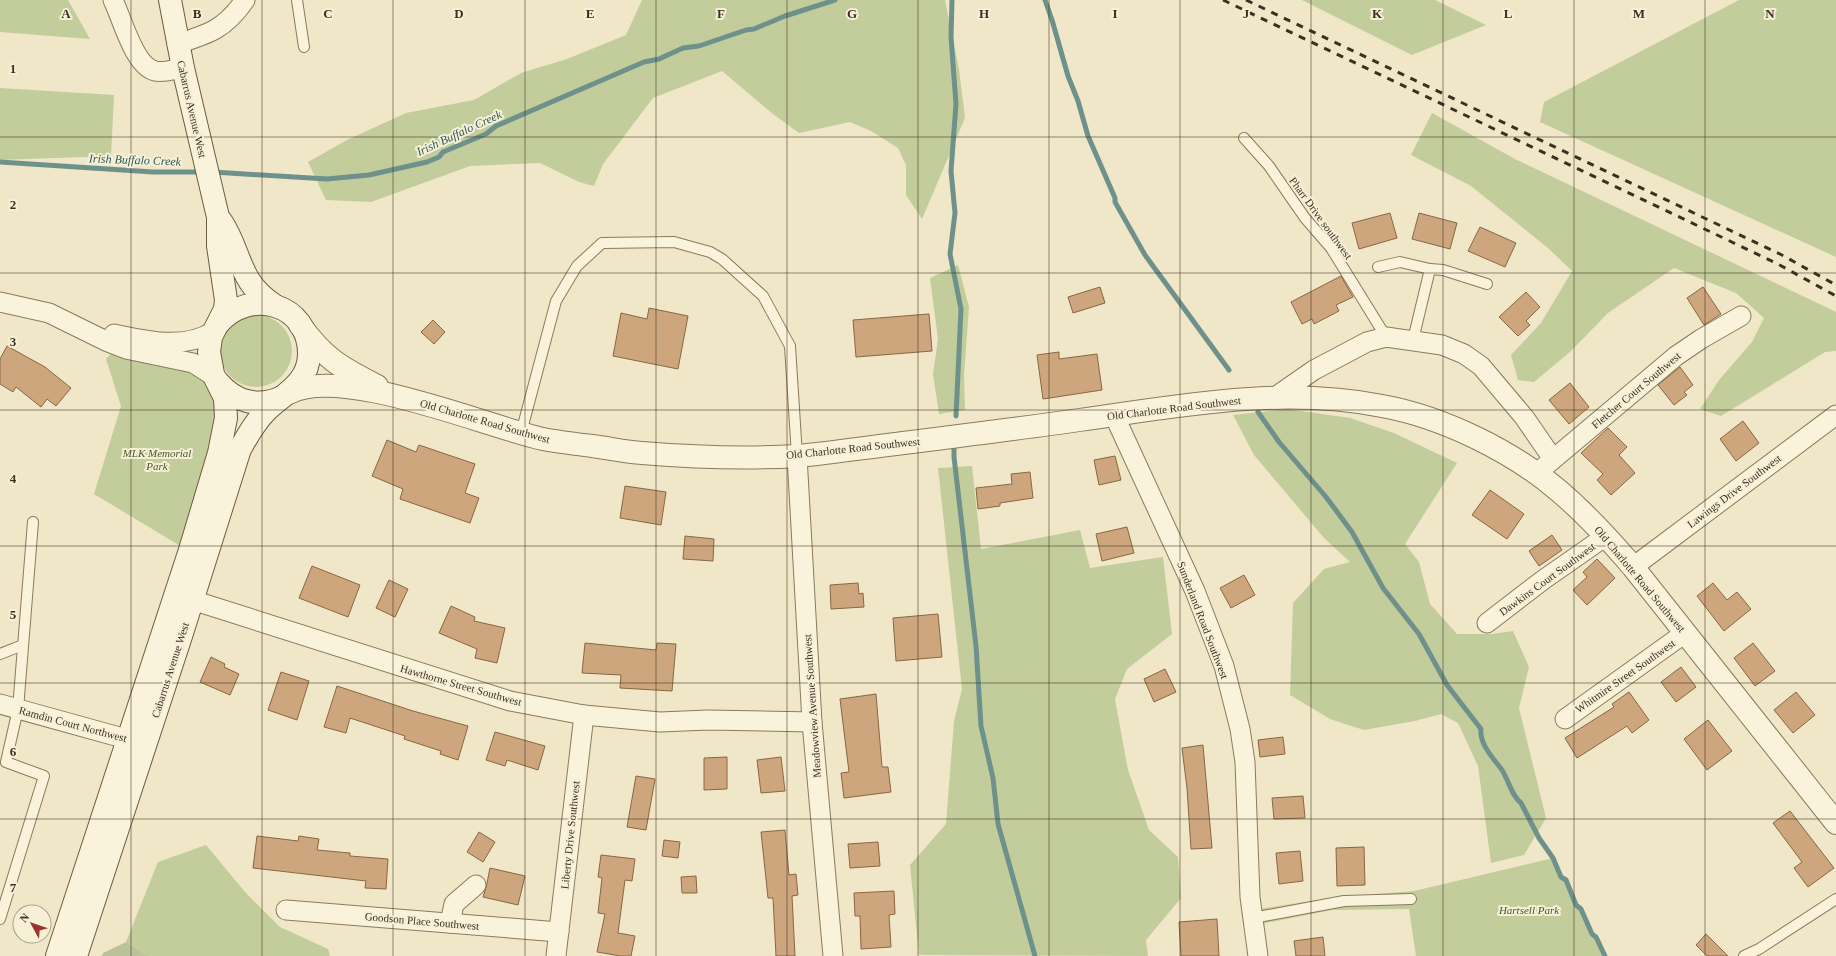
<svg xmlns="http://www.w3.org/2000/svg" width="1836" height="956" font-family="'Times New Roman',serif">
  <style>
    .green { fill: #c2cd9b }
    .cemetery { fill: #bac29a }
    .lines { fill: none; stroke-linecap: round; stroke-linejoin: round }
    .stream { stroke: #6f918c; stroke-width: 5 }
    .building { fill: #cda67e; stroke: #8a6642 }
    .service-casing { stroke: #8b7a5c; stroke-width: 12 }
    .minor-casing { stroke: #8b7a5c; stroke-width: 21 }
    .tertiary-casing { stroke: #8b7a5c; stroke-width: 24 }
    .secondary-casing { stroke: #6d5b3f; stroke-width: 24 }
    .service { stroke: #f9f3db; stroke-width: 10 }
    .minor { stroke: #f9f3db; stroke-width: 19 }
    .tertiary { stroke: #f9f3db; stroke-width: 22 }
    .secondary { stroke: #f9f3db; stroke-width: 22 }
    .rail { stroke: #3b3020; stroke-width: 3; stroke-dasharray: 7 7; stroke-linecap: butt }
    .grid { fill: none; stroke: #3b3020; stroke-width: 1; stroke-opacity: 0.55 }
    .labels { text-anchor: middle; stroke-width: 4; stroke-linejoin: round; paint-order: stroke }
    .street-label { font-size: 11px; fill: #3b3020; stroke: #f6f0d7 }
    .park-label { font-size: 11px; font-style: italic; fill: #475827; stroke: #f6f0d7 }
    .water-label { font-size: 12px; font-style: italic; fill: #2f595b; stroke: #f6f0d7 }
    .grid-label { font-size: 13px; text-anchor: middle; font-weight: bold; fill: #3b3020; stroke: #f6f0d7; stroke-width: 4; stroke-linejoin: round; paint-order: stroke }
  </style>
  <rect width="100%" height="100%" fill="#efe7c8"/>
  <g class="green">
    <polygon points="0,0 68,0 90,39 0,32"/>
    <polygon points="642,0 945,0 959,69 965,118 922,219 906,195 906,165 898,148 871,131 850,122 799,133 773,114 722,71 653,98 603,164 594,186 579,182 540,163 470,166 371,202 326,200 308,162 347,140 406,113 474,100 521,73 567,59 626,35"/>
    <polygon points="1302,0 1435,0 1486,25 1412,55"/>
    <polygon points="1739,0 1836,0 1836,257 1540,122 1544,102"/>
    <polygon points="0,88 114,95 111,156 0,160"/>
    <polygon points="1432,113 1515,159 1836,312 1836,351 1825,352 1721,416 1700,409 1719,380 1752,342 1764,318 1736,293 1674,268 1608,313 1571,351 1534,382 1518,380 1511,355 1541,323 1572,271 1548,248 1471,186 1411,155"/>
    <polygon points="958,265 969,307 964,375 965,410 939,414 933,374 938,339 930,278"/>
    <circle cx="256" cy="351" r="36"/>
    <polygon points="114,351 183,367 206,378 216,399 214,446 182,547 94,494 121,406 106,359"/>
    <polygon points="1287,409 1350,418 1394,433 1457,463 1405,544 1419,562 1430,604 1457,634 1492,634 1513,631 1529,667 1519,708 1546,818 1524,855 1491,863 1478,766 1458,723 1441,714 1415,721 1364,730 1330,719 1290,695 1293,603 1324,569 1350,562 1324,538 1254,455 1233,415"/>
    <polygon points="972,466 981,549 1080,530 1090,568 1163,557 1172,634 1127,669 1115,699 1128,770 1149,830 1178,857 1181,898 1146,940 1148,956 919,955 910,865 946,824 954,721 962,689 938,468"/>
    <polygon points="206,845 245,892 280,927 328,949 330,956 148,956 126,942 158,862"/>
    <polygon points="1553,858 1561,877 1566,880 1576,905 1581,909 1592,934 1596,937 1605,956 1416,956 1409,909 1332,910 1261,924 1259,909 1336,897 1414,891"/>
  </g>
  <polygon class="cemetery" points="126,942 148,956 102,956 103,953"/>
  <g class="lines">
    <g class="stream">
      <polyline points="952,0 951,37 956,104 951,171 955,213 950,254 961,309 956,416"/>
      <polyline points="1045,0 1052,20 1068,76 1078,101 1088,136 1115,198 1115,202 1145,255 1229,370"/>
      <polyline points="0,162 153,172 203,172"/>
      <polyline points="213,172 327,179 369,175 427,162 439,157 443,152 486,134 496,126 644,62 659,59 683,48 699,46 746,30 754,29 785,16 835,0"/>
      <path d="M1258 412 1279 442 1326 497 1352 532 1383 588 1419 634 1447 685 1481 729C1479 744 1494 759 1502 770 1509 781 1511 795 1521 803L1539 838 1553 858 1561 877 1566 880 1576 905 1581 909 1592 934 1596 937 1605 956"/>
      <polyline points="954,449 954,457 976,646 981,726 993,778 998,824 1035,956"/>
    </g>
  </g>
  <g class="building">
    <polygon points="1390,213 1397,238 1359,249 1352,223"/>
    <polygon points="1419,213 1457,223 1450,249 1412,239"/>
    <polygon points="1480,227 1516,243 1505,267 1468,251"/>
    <polygon points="1341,276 1353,297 1336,305 1339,311 1314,324 1312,319 1302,324 1291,302"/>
    <polygon points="1100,287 1105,303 1073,313 1068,297"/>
    <polygon points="1703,287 1721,314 1704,325 1687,298"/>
    <polygon points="1526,292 1540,307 1526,321 1530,325 1518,336 1499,317"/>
    <polygon points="649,308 688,316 678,369 613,356 621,313 647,319"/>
    <polygon points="929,314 932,351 856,357 853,320"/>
    <polygon points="433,320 445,332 434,344 421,332"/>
    <polygon points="7,346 45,367 71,388 56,406 47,399 41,407 16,387 13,392 0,384 0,359"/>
    <polygon points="1059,352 1059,359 1097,354 1102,390 1043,399 1037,355"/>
    <polygon points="1680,367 1693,385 1684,392 1687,395 1674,405 1658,385"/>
    <polygon points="1570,383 1589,407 1569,424 1549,400"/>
    <polygon points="1743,421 1759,443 1736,461 1720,439"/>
    <polygon points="1608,428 1627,447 1619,455 1635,473 1611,495 1597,480 1603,474 1581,453"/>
    <polygon points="387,440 416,452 419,445 475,464 465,493 479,498 470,523 400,499 403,489 372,476"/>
    <polygon points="1115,456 1121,480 1099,485 1094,460"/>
    <polygon points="1030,472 1033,498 1000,503 1000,506 978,509 976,488 1012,484 1011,474"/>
    <polygon points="625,486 666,492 661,525 620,518"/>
    <polygon points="1490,490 1524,514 1507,539 1472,515"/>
    <polygon points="1127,527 1134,553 1102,561 1096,534"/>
    <polygon points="1552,535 1562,550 1539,566 1529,551"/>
    <polygon points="685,536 714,539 713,561 683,559"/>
    <polygon points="1597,559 1615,578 1587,605 1573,590 1587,577 1583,572"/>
    <polygon points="312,566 360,585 348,617 299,598"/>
    <polygon points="1244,575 1255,595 1231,608 1220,588"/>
    <polygon points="389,580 408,589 395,617 376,608"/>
    <polygon points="858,583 859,594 863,593 864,607 831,609 830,585"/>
    <polygon points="1713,583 1727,600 1737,592 1751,609 1724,631 1697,596"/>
    <polygon points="451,606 475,617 474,621 505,628 497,663 475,658 477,649 439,633"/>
    <polygon points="938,614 942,657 896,661 893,618"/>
    <polygon points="585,643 656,650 657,643 676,644 672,691 620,688 621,675 582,673"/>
    <polygon points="1753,643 1775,671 1755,686 1734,658"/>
    <polygon points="211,657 225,664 224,667 239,674 230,695 200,682"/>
    <polygon points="1681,667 1696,687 1676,702 1661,682"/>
    <polygon points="1165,669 1176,692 1154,702 1144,679"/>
    <polygon points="281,672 309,681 297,720 268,710"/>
    <polygon points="337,686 413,711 468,726 458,760 440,754 441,751 404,739 405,736 350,718 346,733 324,727"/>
    <polygon points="1629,692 1649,720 1632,733 1627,726 1577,758 1565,738 1614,707 1612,704"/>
    <polygon points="1796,692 1815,715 1793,733 1774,710"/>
    <polygon points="876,694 882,767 888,767 891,792 844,798 841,773 849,772 840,699"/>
    <polygon points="1708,720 1732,751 1707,770 1684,739"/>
    <polygon points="495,732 545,746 538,770 507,760 505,766 486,760"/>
    <polygon points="1283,737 1285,754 1260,757 1258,740"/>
    <polygon points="1203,745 1212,848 1191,849 1187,788 1182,748"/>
    <polygon points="727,757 727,789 704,790 704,758"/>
    <polygon points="781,757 785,791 761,793 757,760"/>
    <polygon points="636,776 655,779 646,830 627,827"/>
    <polygon points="1303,796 1305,818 1274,819 1272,798"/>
    <polygon points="1790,811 1834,868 1808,887 1794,868 1802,862 1773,823"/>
    <polygon points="785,830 789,875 796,874 798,895 792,896 795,956 776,956 773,898 768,898 761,832"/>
    <polygon points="479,832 495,842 483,862 467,852"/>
    <polygon points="257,836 298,841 299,836 319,839 317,850 350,853 350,856 388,859 386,889 365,888 366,881 253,868"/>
    <polygon points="664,840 680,842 678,858 662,856"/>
    <polygon points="878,842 880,866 850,868 848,844"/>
    <polygon points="1364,847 1365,885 1337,886 1336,848"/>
    <polygon points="1300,851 1303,881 1279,884 1276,853"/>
    <polygon points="601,855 635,859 632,881 625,880 618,933 635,936 631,956 620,956 597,952 605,914 598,913 602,878 598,877"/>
    <polygon points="490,868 525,876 518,905 483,897 486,888"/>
    <polygon points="696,876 697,893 682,893 681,877"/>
    <polygon points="894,891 895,914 889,915 891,947 861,949 860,916 855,916 854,893"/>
    <polygon points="1217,919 1219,956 1181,956 1179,922"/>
    <polygon points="1706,934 1728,956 1707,956 1696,945"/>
    <polygon points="1323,937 1325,956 1296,956 1294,941"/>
  </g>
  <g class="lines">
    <defs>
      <g id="service">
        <polyline points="297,0 304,47"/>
        <polyline points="1244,138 1269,166 1305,218 1331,248 1386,337"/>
        <polyline points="1378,267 1400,262 1430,269 1413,340"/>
        <polyline points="1430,269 1443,270 1487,284"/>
        <polyline points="521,433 556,301 577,266 602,243 674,242 710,252 722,259 763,296 790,346 797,456"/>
        <polyline points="0,654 23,645"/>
        <polyline points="1253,918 1344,901 1411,899"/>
        <polyline points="0,919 44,776 6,762 18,709 33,522"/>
        <polyline points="1744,956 1759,949 1836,899"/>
      </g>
      <g id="minor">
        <path d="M113 0C122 18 134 66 155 71 163 73 175 69 183 68"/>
        <path d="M177 44C209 34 225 29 245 0"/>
        <polyline points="0,302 49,313 108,342 126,349 193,363 215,377"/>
        <path d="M114 334C148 341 184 350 214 331"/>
        <polyline points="1275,397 1314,370 1367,342 1386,337 1442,345 1464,354 1481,366 1524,417 1553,459"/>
        <polyline points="1114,415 1195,591 1224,666 1240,729 1245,762 1250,897 1258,956"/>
        <polyline points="797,456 812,722 833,956"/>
        <polyline points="1544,467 1676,356 1701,339 1741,316"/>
        <polyline points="1633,567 1836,415"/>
        <polyline points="192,600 510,701 584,715 660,722 708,720 812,722"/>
        <polyline points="1487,623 1543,580 1606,536"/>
        <polyline points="0,704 141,743"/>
        <polyline points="1565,719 1685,633"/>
        <polyline points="286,910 559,932"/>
        <polyline points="450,923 454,904 476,885"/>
        <polyline points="556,956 584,715"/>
      </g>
      <g id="tertiary">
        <path d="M300 325C325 359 340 367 377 386"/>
        <path d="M289 393C341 365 485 426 543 439 559 442 576 444 592 446 609 448 625 452 642 453 691 457 748 459 798 456 830 453 863 448 896 444 957 436 1018 429 1079 420 1179 406 1281 386 1382 406 1443 417 1512 451 1559 491 1586 514 1610 540 1633 567L1836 823"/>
      </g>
      <g id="secondary">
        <path d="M221 221C242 252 237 281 274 305"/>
        <path d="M219 383C235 402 259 408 282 397"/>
        <polyline points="57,956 190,550 219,453 226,418 225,398 213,374 209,352 211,337 225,309 226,300 218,246 218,217 183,68 170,0"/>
        <path d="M76 956 182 633 240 449C248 435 255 422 266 411 284 393 308 384 309 355 310 303 249 287 218 324"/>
      </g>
    </defs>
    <use href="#service" class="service-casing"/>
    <use href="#minor" class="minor-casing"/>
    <use href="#tertiary" class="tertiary-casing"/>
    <use href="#secondary" class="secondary-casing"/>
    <use href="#service" class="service"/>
    <use href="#minor" class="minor"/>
    <use href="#tertiary" class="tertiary"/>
    <use href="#secondary" class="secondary"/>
    <g class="rail">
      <polyline points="1223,0 1776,263 1836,296"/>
      <polyline points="1246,0 1780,254 1836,285"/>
    </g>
  </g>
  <path class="grid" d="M131 0V956M262 0V956M393 0V956M525 0V956M656 0V956M787 0V956M918 0V956M1049 0V956M1180 0V956M1311 0V956M1443 0V956M1574 0V956M1705 0V956M0 137H1836M0 273H1836M0 410H1836M0 546H1836M0 683H1836M0 819H1836"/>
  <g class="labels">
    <g class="street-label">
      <text transform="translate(192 109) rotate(77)" y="4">Cabarrus Avenue West</text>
      <text transform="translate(1321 218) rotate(54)" y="4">Pharr Drive southwest</text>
      <text transform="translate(1636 390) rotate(-40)" y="4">Fletcher Court Southwest</text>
      <text transform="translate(1174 408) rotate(-7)" y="4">Old Charlotte Road Southwest</text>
      <text transform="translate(485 421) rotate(16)" y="4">Old Charlotte Road Southwest</text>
      <text transform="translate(853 448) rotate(-6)" y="4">Old Charlotte Road Southwest</text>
      <text transform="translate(1734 491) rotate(-37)" y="4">Lawings Drive Southwest</text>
      <text transform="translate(1547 579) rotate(-36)" y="4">Dawkins Court Southwest</text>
      <text transform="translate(1640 579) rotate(50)" y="4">Old Charlotte Road Southwest</text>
      <text transform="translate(1203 620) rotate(69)" y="4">Sunderland Road Southwest</text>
      <text transform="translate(170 670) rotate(-72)" y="4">Cabarrus Avenue West</text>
      <text transform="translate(1625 676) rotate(-35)" y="4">Whitmire Street Southwest</text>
      <text transform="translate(461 685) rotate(16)" y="4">Hawthorne Street Southwest</text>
      <text transform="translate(812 706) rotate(-94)" y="4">Meadowview Avenue Southwest</text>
      <text transform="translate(73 724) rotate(15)" y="4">Ramdin Court Northwest</text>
      <text transform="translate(570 835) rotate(-84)" y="4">Liberty Drive Southwest</text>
      <text transform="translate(422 921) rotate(5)" y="4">Goodson Place Southwest</text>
    </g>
    <g class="park-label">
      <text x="157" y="457">MLK Memorial<tspan x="157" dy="13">Park</tspan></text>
      <text x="1529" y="914">Hartsell Park</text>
    </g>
    <g class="water-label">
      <text transform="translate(459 133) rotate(-25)" y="4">Irish Buffalo Creek</text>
      <text transform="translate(135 160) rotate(2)" y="4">Irish Buffalo Creek</text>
    </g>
  </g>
  <g class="grid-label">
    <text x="66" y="18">A</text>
    <text x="197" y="18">B</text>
    <text x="328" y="18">C</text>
    <text x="459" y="18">D</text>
    <text x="590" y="18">E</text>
    <text x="721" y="18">F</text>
    <text x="852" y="18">G</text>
    <text x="984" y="18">H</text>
    <text x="1115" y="18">I</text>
    <text x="1246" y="18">J</text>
    <text x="1377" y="18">K</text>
    <text x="1508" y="18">L</text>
    <text x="1639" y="18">M</text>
    <text x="1770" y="18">N</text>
    <text x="13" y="73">1</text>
    <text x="13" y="209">2</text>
    <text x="13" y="346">3</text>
    <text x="13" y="483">4</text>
    <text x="13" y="619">5</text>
    <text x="13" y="756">6</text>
    <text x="13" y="892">7</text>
  </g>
  <g transform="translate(32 924) rotate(310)"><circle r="19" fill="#f6f0d7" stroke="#aba38e"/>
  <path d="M0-3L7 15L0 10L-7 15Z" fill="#9a362c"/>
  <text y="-6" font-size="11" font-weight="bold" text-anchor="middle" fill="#3b3020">N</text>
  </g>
</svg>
